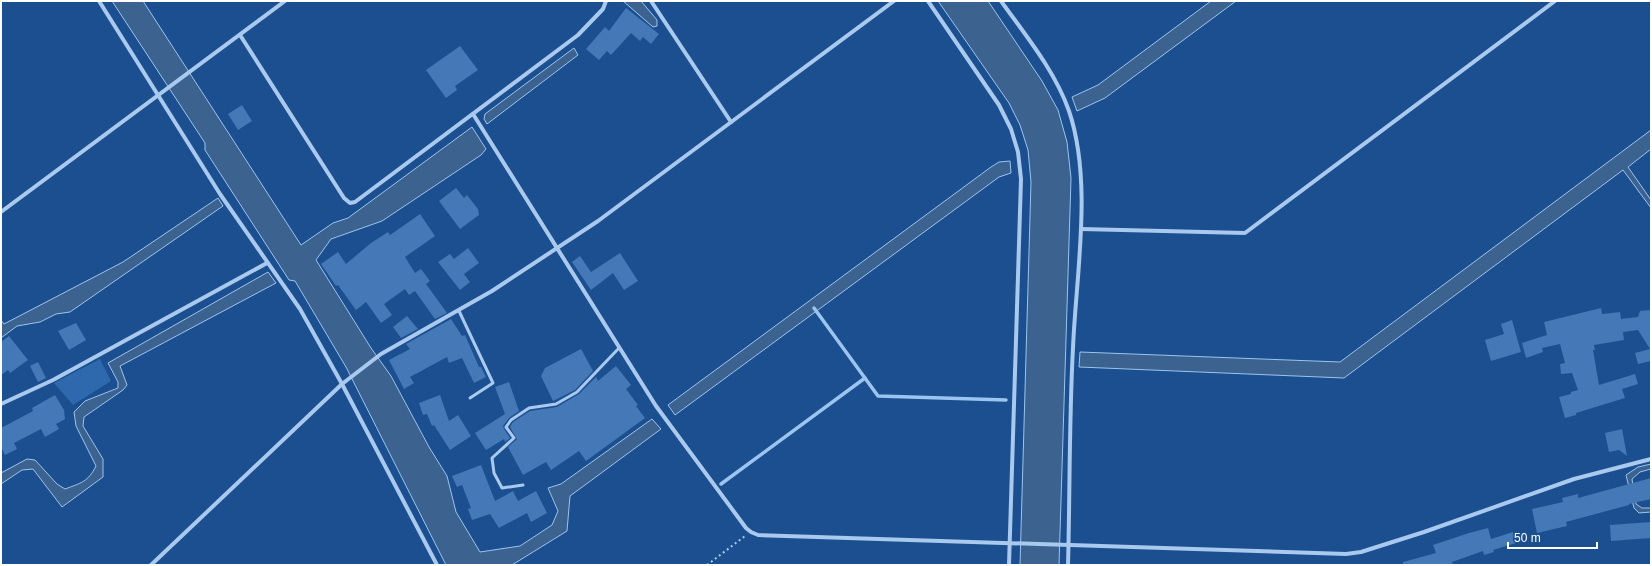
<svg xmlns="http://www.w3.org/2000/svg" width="1652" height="566" font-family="Arial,sans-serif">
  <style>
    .green { fill: #2e69ad }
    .water { fill: #3c6290; stroke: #9cc4f0 }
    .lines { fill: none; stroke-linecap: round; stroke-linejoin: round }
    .stream { stroke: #9cc4f0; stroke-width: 3.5 }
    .building { fill: #4478b7 }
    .path { stroke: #a9c9ee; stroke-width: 2; stroke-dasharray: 2 3; stroke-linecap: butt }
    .lane { stroke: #a9c9ee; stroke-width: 3 }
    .street { stroke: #a9c9ee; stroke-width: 4 }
  </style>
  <rect width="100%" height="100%" fill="#1b4f8f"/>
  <polygon class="green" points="100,359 111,381 73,405 54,383"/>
  <g class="water">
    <polygon points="112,1 143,1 301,245 333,223 348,218 472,127 486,149 481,155 382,221 331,239 316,260 371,348 391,376 429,447 447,476 456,512 480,552 520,546 552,525 558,511 548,488 561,484 652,419 661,429 570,496 567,531 512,565 446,565 346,367 295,281 289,280 205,150 205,143"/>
    <polygon points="623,1 641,1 657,20 657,26 653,27"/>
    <polygon points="938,1 988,1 1042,81 1058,110 1067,142 1071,178 1059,565 1020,565 1031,182 1028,150 1020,125 1009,103"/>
    <polygon points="1211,1 1236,1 1105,98 1077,111 1072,97 1098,85"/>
    <polygon points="574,48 578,55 487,124 484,119 485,114"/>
    <polygon points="1651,130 1651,149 1628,167 1651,200 1651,208 1623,170 1344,378 1079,367 1080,352 1340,362"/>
    <polygon points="1010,161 1011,173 999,177 675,415 668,405 991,167 999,162"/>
    <polygon points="218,198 223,206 70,312 56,314 40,322 17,326 1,338 1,320 4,324 123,262"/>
    <path d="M268 272 276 283 120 366 127 385 123 390 84 417 83 426 103 459V477L62 507 33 469 22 470 1 484V473L27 459 35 460 57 484 65 489C81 483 88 482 96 466L76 426 74 412 85 401 118 388V382L108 363Z"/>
    <polygon points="1651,464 1651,469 1640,472 1632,479 1636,504 1642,508 1651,508 1651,512 1639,513 1634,508 1626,475 1638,467"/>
  </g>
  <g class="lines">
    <g class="stream">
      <polyline points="814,308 878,396 1006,400"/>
      <polyline points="721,484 865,378"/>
    </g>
  </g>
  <g class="building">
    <polygon points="626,8 659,34 651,44 643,37 640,41 631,33 611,55 607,51 599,60 586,49 605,27 609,31"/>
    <polygon points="460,46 478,70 455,86 457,90 446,98 426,70"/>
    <polygon points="242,105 252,121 238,130 228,114"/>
    <polygon points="456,188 464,198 467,195 478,209 479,215 460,229 439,201"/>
    <polygon points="420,214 435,236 405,257 415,273 421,269 430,281 426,284 447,313 435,319 415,291 409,295 405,289 384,304 392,315 381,323 366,302 356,310 338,285 336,286 321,264 338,252 346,264 371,243 388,232 390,235"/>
    <polygon points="468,248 479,263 464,274 470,282 460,290 438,262 450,254 454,259"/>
    <polygon points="620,253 638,281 624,290 613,273 591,290 572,262 580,256 591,272"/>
    <polygon points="1601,308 1602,314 1620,312 1621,319 1638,317 1640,311 1651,310 1651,361 1638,364 1635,353 1650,349 1638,330 1623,332 1624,340 1594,345 1595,350 1593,350 1599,385 1635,374 1638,384 1622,389 1625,398 1576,413 1576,415 1565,418 1559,397 1571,394 1571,392 1578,390 1572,373 1561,374 1560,364 1565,363 1560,344 1542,348 1543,352 1526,358 1522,343 1547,335 1544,322"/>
    <polygon points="407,316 418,329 401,338 393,327"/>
    <polygon points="451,319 462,336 465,335 479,367 481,367 486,377 474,383 462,358 449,363 447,357 410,377 414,383 404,389 389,360 410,349 406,344"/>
    <polygon points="1512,320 1521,352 1491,361 1485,340 1504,334 1501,324"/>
    <polygon points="76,323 86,340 69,350 58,331"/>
    <polygon points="9,336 28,360 10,373 8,370 1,375 1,342"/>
    <polygon points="581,349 593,371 575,390 553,401 541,376 545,368"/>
    <polygon points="38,362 46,378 38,382 30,366"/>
    <polygon points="616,366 631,385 626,389 638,405 636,406 645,418 586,461 579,451 551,470 546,462 523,475 508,447 517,439 510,427 513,422 530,411 557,407 579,394 596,377 598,381"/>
    <polygon points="509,382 519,411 509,418 503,426 504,429 510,438 505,442 504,439 486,450 475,433 505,414 495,387"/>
    <polygon points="55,395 64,410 65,419 56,424 59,429 45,437 41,429 14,443 17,449 5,455 1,447 1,428 33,411 32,408"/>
    <polygon points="440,395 449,421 458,415 471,436 450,450 434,425 432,426 427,414 423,415 419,403"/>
    <polygon points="1622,429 1627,456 1619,450 1609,452 1605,433"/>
    <polygon points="481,465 495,501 513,491 518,501 536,491 547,513 531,522 527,513 499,528 490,514 472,520 468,509 471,508 462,485 457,487 452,476"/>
    <polygon points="1651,478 1651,499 1629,504 1629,505 1566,522 1567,526 1537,533 1532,509 1563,502 1562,498 1578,494 1578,498"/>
    <polygon points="1651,522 1651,538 1611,541 1610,525"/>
    <polygon points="1488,528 1491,539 1513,532 1516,543 1493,550 1494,552 1484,555 1483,551 1452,562 1453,565 1403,565 1403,562 1436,553 1433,545 1469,533"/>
  </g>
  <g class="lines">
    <polyline class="path" points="707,565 745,536"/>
    <g class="lane">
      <polyline points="459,311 493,383 470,398"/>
      <polyline points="523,485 502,488 494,473 492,458 514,438 506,427 511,420 529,408 556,404 577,392 619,348"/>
    </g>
    <g class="street">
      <polyline points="99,1 220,194 300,309 342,384 437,565"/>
      <polyline points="651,1 731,122"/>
      <polyline points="928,1 999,105 1011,129 1018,152 1021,179 1009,565"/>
      <path d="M1001 1C1026 36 1055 71 1069 111 1093 182 1076 274 1073 348 1069 420 1070 493 1068 565"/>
      <polyline points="240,35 344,198 350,203 355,202 578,35 603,9 606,1"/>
      <polyline points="473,114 656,406 746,528 751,532 758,535 1346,554 1361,552 1424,532 1574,479 1651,459"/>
      <polyline points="1,212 285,1"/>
      <polyline points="1081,229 1245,233 1555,1"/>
      <polyline points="1,404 53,380 267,263"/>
      <polyline points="151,565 342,384 381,354 492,291 598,221 894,1"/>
    </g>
  </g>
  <rect width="1652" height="566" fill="none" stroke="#ffffff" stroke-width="4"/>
  <path d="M1508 542v6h89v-6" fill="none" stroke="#ffffff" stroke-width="2"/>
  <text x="1514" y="542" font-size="12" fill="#ffffff" stroke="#1b4f8f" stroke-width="3" paint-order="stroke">50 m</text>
</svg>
